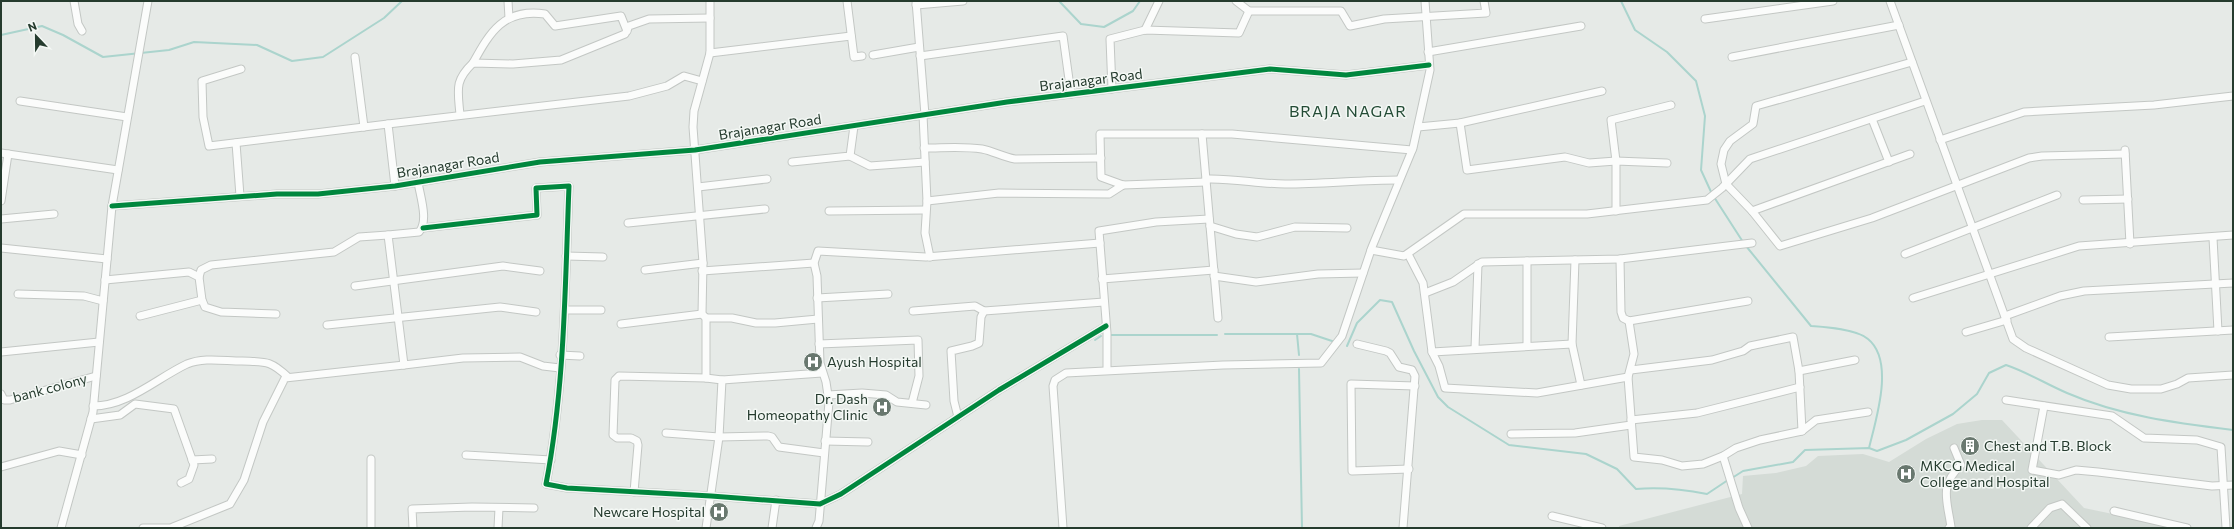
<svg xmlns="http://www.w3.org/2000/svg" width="2234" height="529" font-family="Commissioner,sans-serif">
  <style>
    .built { fill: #d4dbd6 }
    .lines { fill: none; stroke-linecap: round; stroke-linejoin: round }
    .stream { stroke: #abd4cd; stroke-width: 2 }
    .minor-casing { stroke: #c3c7c4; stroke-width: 9 }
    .minor { stroke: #fbfcfb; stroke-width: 7 }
    .cycleway-casing { stroke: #f4f8f5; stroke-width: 8 }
    .cycleway { stroke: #00873e; stroke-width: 5 }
    .labels { text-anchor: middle; stroke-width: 3; stroke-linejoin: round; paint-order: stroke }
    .street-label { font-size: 14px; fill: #253b2e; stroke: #f4f8f5 }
    .poi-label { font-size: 14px; fill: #253b2e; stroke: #f4f8f5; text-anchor: start }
    .quarter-label { font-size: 16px; letter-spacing: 1px; fill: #234b35; stroke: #f4f8f5 }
  </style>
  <rect width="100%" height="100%" fill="#e6eae7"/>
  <polygon class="built" points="1982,420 2002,420 2084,508 2180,528 1619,528 1619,526 1742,494 1743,476 1776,473 1806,466 1818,456 1863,454 1889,462 1926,439 1957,424"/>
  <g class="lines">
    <g class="stream">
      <polyline points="1059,1 1081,24 1104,27 1133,11 1140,1"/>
      <polyline points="1621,1 1635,30 1667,52 1696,81 1705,116 1701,170 1712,194"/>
      <polyline points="1,35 42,26 63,35 103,57 169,50 194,42 257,45 292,61 323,57 384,18 402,1"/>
      <polyline points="1714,197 1743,242"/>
      <path d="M1746 246 1811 326C1826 327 1857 329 1868 339 1895 361 1876 419 1869 448"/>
      <polyline points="1225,334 1311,334 1335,342"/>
      <polyline points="1297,334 1299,355"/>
      <polyline points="1111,335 1217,335"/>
      <polyline points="1095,340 1101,336"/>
      <path d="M1347 346 1357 323 1380 300 1392 302 1414 351 1438 397 1448 407 1509 445 1586 454 1617 469 1636 489C1660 487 1682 489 1707 494L1728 480"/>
      <polyline points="1299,369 1302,528"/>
      <path d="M1732 478 1743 471 1793 462 1805 450 1869 448 1877 451 1906 440 1953 414 1977 394 1989 373 2006 365C2027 372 2046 384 2067 393 2120 416 2176 423 2233 430"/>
    </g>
    <defs>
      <g id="minor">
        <polyline points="74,1 78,24 82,31"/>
        <polyline points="508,1 509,18"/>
        <polyline points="847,1 854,57 862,56"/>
        <polyline points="916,1 925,115"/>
        <polyline points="1236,1 1249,11 1341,11 1350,26 1384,19 1486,13 1484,1"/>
        <polyline points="1890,1 2013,339 2026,348 2108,385 2131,389 2161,389 2177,384 2188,378 2233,375"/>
        <polyline points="916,5 963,1"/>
        <polyline points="1705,19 1833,1"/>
        <polyline points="1145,30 1159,1"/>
        <polyline points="1428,52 1581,26"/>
        <polyline points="710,53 851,36"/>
        <polyline points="873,55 919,47"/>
        <polyline points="920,56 1063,36 1071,94"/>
        <polyline points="355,57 364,127"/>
        <polyline points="1732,57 1899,25"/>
        <polyline points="1912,62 1756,106 1753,124 1730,141 1724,150 1721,164 1726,184 1752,211 1780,246 1872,218 2029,158 2042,156 2125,154"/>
        <path d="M473 63C490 32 504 8 545 14L555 26 621 16 627 31"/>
        <polyline points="241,69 202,81 203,117 209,146 388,124"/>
        <polyline points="1112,89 1110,39 1145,30 1239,33 1249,11"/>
        <polyline points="20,101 127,117"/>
        <path d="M460 115C458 90 454 81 473 63L513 64 561 60 625 34 629 26 649 19 710 18"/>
        <polyline points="923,115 927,201 925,233 930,257"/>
        <polyline points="1872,119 1889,162"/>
        <polyline points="1460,123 1467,170 1565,157 1589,163 1616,161 1667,163"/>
        <polyline points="1418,127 1460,123 1602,91"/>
        <polyline points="1202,134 1218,318"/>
        <polyline points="1940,140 2024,112 2154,105 2233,96"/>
        <polyline points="236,143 240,196"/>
        <path d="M924 148C943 148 963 146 982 149 993 151 1003 157 1015 159L1101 158"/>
        <polyline points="2125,150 2130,244"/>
        <polyline points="1,153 118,170"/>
        <polyline points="850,156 870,166 925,162"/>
        <polyline points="792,162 850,156 854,126"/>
        <path d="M1206 179C1233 178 1259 184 1285 184 1323 184 1361 180 1399 180"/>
        <path d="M418 182C420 196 429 221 419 232L388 235 404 365 463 358 520 357 543 366 560 368"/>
        <polyline points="1206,182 1123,185 1101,177 1100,134 1232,134 1412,150"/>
        <polyline points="395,186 388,124 629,96 667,86 684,76 702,81"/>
        <polyline points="698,187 767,179"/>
        <polyline points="2083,200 2128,199"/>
        <polyline points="1,201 8,154"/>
        <polyline points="927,201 999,193 1109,194 1123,185"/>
        <polyline points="112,206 277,194 318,194 395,186 540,162 695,150 1007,102 1270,69 1346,75 1429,65"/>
        <polyline points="829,211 925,210"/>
        <polyline points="1616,211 1616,161 1611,120 1671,105"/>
        <polyline points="1752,211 1910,154"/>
        <polyline points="1,219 54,214"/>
        <polyline points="628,223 765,209"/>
        <polyline points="1210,226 1236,234 1257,237 1295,227 1347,228"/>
        <path d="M423 228 537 215 536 188 569 186C565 285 565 386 546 484L567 488 711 496 820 504 841 494 999 390 1106 326"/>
        <polyline points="2213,238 2218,331"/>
        <polyline points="1,248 107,259"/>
        <polyline points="1371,250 1404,256 1464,214 1587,214 1707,200 1722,188 1750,159 1925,101"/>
        <polyline points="1408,254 1423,283 1432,352 1439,366 1445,388 1537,393 1628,377"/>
        <polyline points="1905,254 2057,195"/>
        <polyline points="566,256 603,257"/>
        <polyline points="1620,259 1621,312 1623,318 1629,321 1748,301"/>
        <polyline points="1575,260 1572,344 1581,385"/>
        <polyline points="1527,261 1527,345"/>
        <polyline points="645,270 703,263"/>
        <polyline points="702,271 814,263"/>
        <polyline points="1214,276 1256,282 1318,274 1363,273"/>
        <polyline points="199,277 201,270 211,265 334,252 359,237 388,235"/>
        <polyline points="1102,279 1214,270"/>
        <polyline points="105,280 189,272 199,277 202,300 205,307 221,312 276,314"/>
        <polyline points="355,286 503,266 540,271"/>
        <polyline points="1425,293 1453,282 1482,262 1620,259 1752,243"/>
        <polyline points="18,294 84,296 103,301"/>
        <polyline points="817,298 888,294"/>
        <polyline points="1913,298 2079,246 2233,235"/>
        <polyline points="566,310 601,310"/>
        <polyline points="913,311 975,306 984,311 1104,302"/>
        <polyline points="140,316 202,300"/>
        <polyline points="2005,316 2060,296 2084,291 2233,283"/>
        <polyline points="706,318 732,318 756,323 775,323 818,319"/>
        <polyline points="1629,321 1634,354 1628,377 1634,457 1662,460 1682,466 1703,464 1723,456 1736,448 1760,440 1802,431 1816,420 1868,412"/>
        <polyline points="621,324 702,314"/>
        <polyline points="327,325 500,307 536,312"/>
        <polyline points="1966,332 2007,320"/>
        <polyline points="2109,337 2233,330"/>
        <polyline points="819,344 918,340 919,376 912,403"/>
        <polyline points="1357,344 1386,351 1390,353 1399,367 1412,370 1415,376 1403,528"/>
        <polyline points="1475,348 1478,264"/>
        <polyline points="1,352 99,342"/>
        <polyline points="1432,352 1572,344"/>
        <polyline points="560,355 580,356"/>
        <polyline points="1107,370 1107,333 1099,231 1156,222 1209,219"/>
        <polyline points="1631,370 1712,360 1743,351 1750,346 1793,337 1799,371 1802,431"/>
        <polyline points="1799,371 1855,360"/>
        <polyline points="722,380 822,373"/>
        <polyline points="1,394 4,400 10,400 96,376"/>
        <polyline points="828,395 862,393 886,395 897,402 926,405"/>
        <polyline points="2006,400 2112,416 2144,438 2197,440 2221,447 2226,528"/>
        <path d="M93 406C128 406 157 378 187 364 204 357 224 361 242 361 266 362 270 360 288 377"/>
        <polyline points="2044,406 2032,470 2059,475 2076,470 2098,472 2212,486 2233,485"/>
        <polyline points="958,417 954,401 951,351 972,346 979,343 981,317 984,311"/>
        <polyline points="91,419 120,415 135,404 174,409 194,465 189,479 181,483"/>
        <polyline points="1631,420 1697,413 1800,387"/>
        <polyline points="666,433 719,437 768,436 772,437 779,447 824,453"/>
        <polyline points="1511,434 1575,433 1631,425"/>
        <polyline points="825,441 868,442"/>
        <polyline points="466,455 551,460"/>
        <polyline points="1723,456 1739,508 1748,528"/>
        <polyline points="371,459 371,528"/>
        <polyline points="192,460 212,459"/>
        <polyline points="1,467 59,451 82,455"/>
        <polyline points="1409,469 1352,471 1351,384 1415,386"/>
        <polyline points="634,492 638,445 637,441 631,438 617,438 613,435 615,380 619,376 706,378"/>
        <polyline points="2114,511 2187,528"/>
        <polyline points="1552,516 1602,528"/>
        <polyline points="173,527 230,504 244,480 263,422 285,378 404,365"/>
        <polyline points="61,528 93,412 112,206 148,1"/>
        <polyline points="143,528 174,528"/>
        <polyline points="413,528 412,509 472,507 534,508"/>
        <polyline points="498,528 499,508"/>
        <polyline points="706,528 719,437 722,380 706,378 706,318 702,314 703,263 693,127 694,111 710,53 710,1"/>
        <polyline points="772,528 776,500"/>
        <polyline points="816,528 819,521 829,402 826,382 820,363 817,276 814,263 818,251 926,257 1100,243"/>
        <polyline points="1063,528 1053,386 1055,380 1066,373 1223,365 1321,363 1342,336 1372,247 1413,148 1430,70 1425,1"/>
        <path d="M1949 528 1951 527C1947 499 1939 486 1961 465L1954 448"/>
        <polyline points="2031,528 2050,508 2062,504 2087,528"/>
      </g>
    </defs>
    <use href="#minor" class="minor-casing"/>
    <use href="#minor" class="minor"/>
    <defs>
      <g id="cycleway">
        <polyline points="112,206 277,194 318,194 395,186 540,162 695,150 1007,102 1270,69 1346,75 1429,65"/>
        <path d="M423 228 537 215 536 188 569 186C565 285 565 386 546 484L567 488 711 496 820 504 841 494 999 390 1106 326"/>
      </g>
    </defs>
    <use href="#cycleway" class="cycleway-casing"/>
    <use href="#cycleway" class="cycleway"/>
  </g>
  <defs>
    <symbol id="hospital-disc" viewBox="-11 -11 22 22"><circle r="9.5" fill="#69786f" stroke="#f4f8f5"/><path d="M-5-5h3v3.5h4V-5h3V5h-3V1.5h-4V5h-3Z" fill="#fff"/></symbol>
    <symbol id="building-disc" viewBox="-11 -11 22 22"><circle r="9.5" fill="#69786f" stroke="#f4f8f5"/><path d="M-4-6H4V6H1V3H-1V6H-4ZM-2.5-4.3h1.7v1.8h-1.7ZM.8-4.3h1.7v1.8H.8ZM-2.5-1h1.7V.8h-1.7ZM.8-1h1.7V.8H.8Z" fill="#fff"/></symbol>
  </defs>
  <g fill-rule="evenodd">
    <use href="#hospital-disc" x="802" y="351" width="22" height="22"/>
    <use href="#hospital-disc" x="871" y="396" width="22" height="22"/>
    <use href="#building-disc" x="1959" y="435" width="22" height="22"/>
    <use href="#hospital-disc" x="1895" y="463" width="22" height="22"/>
    <use href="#hospital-disc" x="708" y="501" width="22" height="22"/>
  </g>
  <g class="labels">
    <g class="street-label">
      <text transform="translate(1091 80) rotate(-7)" y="5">Brajanagar Road</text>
      <text transform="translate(770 127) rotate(-9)" y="5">Brajanagar Road</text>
      <text transform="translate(448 165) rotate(-9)" y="5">Brajanagar Road</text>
      <text transform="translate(50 388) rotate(-15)" y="5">bank colony</text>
    </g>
    <g class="poi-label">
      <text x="827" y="367">Ayush Hospital</text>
      <text x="868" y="404" text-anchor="end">Dr. Dash<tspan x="868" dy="16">Homeopathy Clinic</tspan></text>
      <text x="1984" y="451">Chest and T.B. Block</text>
      <text x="1920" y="471">MKCG Medical<tspan x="1920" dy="16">College and Hospital</tspan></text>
      <text x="705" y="517" text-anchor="end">Newcare Hospital</text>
    </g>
    <g class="quarter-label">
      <text x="1348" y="117">BRAJA NAGAR</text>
    </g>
  </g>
  <rect width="2234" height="529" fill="none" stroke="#253b2e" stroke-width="4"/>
  <g transform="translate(36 36) rotate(338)" stroke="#f4f8f5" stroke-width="3" paint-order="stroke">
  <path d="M0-3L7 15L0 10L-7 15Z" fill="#253b2e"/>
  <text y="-6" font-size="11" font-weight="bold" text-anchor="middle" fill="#253b2e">N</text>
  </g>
</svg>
